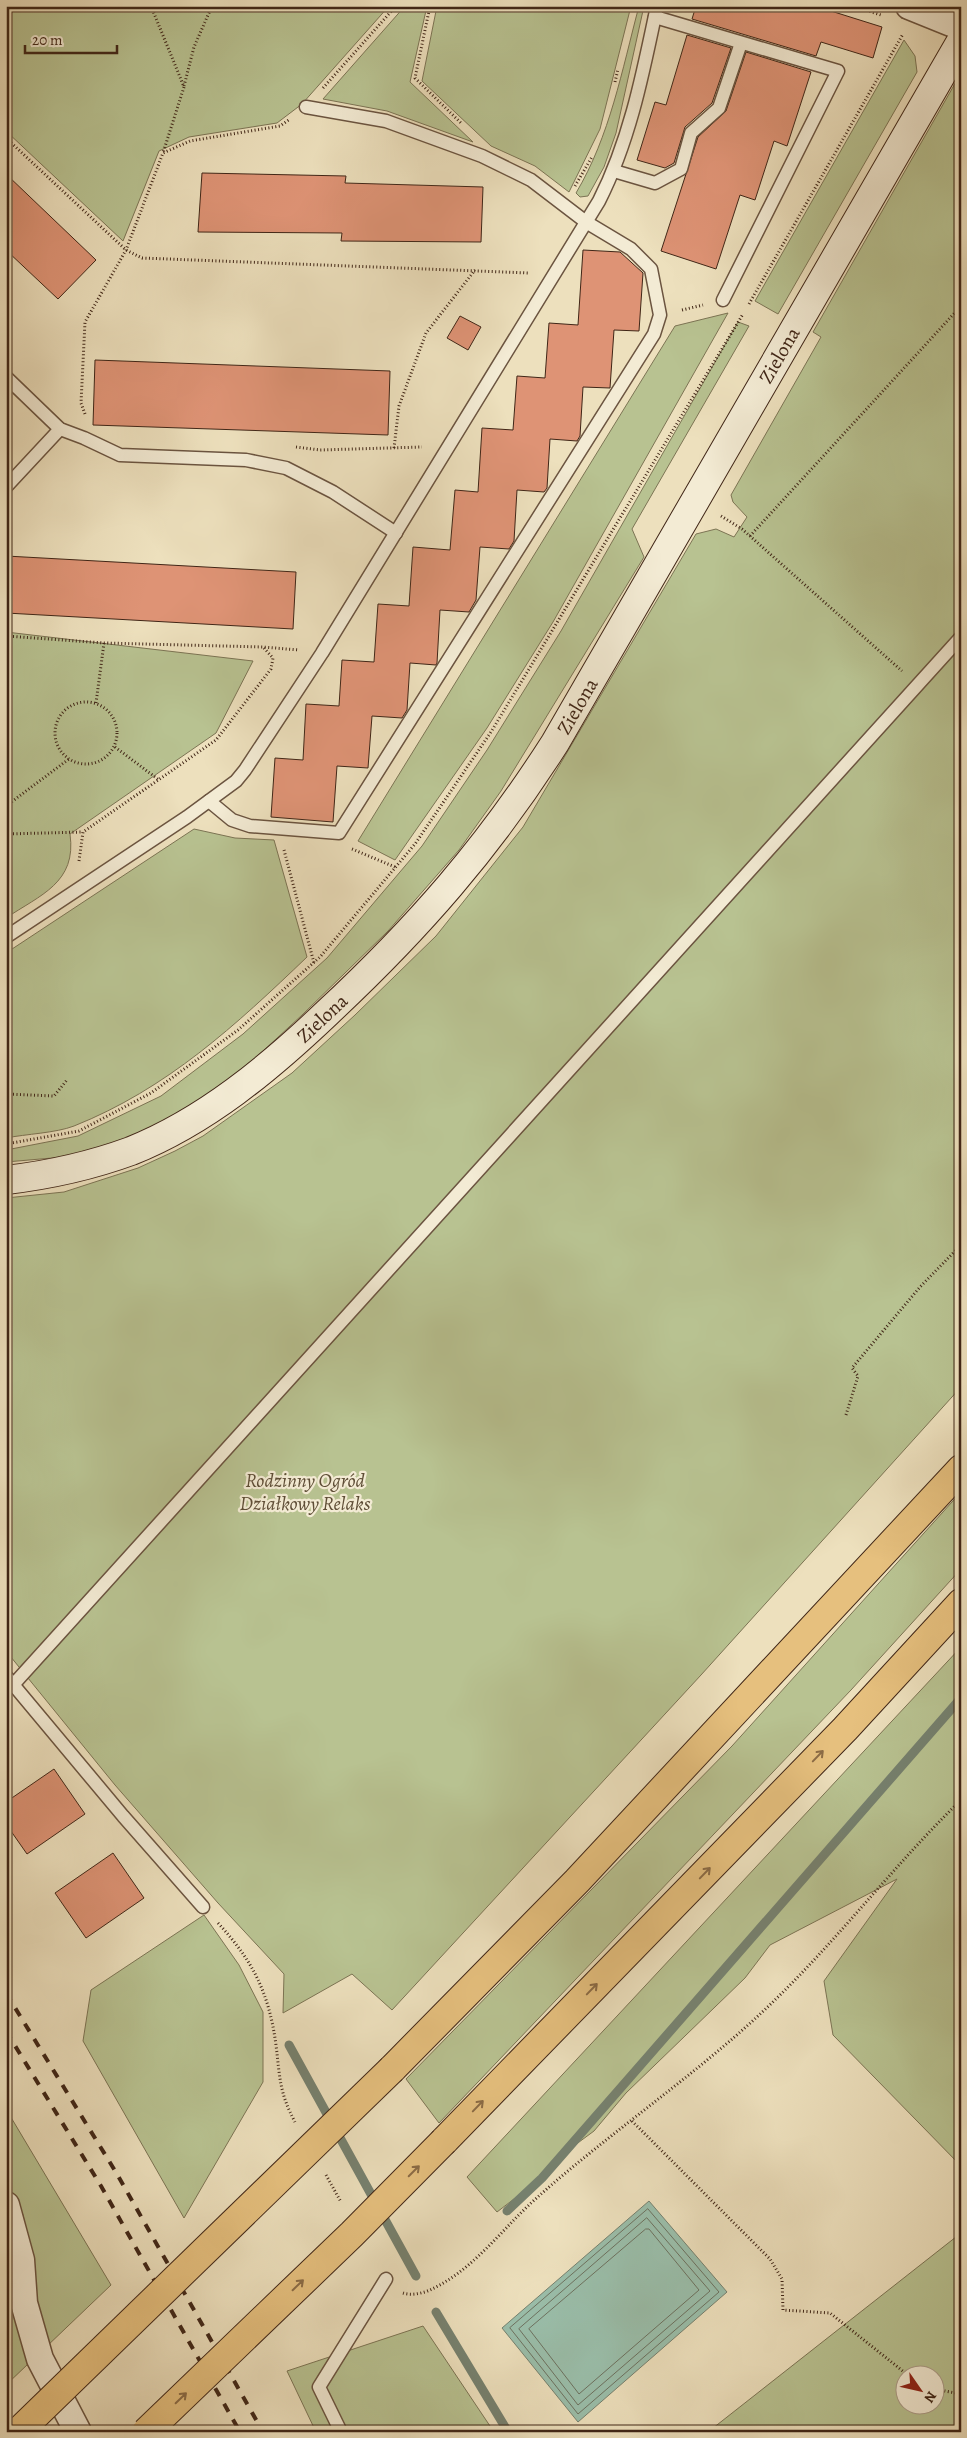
<svg xmlns="http://www.w3.org/2000/svg" width="967" height="2438" font-family="Alegreya,serif">
  <style>
    .green { fill: #b8c291; stroke: #7c7454; fill-rule: evenodd }
    .water { fill: #9abeaa; stroke: #76816f }
    .lines { fill: none; stroke-linecap: round; stroke-linejoin: round }
    .shore { stroke: #6d7260; stroke-width: 1 }
    .stream { stroke: #76816f; stroke-width: 9 }
    .building { fill: #de9375; stroke: #402617 }
    .lane-casing { stroke: #6b5440; stroke-width: 15 }
    .street-casing { stroke: #6b5440; stroke-width: 29 }
    .secondary-casing { stroke: #402617; stroke-width: 30 }
    .highway-casing { stroke: #402617; stroke-width: 30 }
    .path { stroke: #402617; stroke-width: 3; stroke-dasharray: 1 2.5; stroke-linecap: butt }
    .lane { stroke: #f3ebd4; stroke-width: 12 }
    .street { stroke: #f3ebd4; stroke-width: 26 }
    .secondary { stroke: #f3ebd4; stroke-width: 28 }
    .highway { stroke: #e6c07e; stroke-width: 28 }
    .rail { stroke: #402617; stroke-width: 4; stroke-dasharray: 9 9; stroke-linecap: butt }
    .highway-bridge-casing { stroke: #402617; stroke-width: 30; stroke-linecap: butt }
    .highway-bridge { stroke: #e6c07e; stroke-width: 28 }
    .oneway { stroke: #8b6b45 }
    .labels { text-anchor: middle; stroke-width: 4.5; stroke-linejoin: round; paint-order: stroke }
    .street-label { font-size: 20px; fill: #402617; stroke: #f3ebd4 }
    .park-label { font-size: 20px; font-style: italic; fill: #5e4d36; stroke: #f3ebd4 }
  </style>
  <rect width="100%" height="100%" fill="#ede0bd"/>
  <filter id="stains"><feTurbulence type="fractalNoise" baseFrequency=".004" numOctaves="4"/><feColorMatrix values="0 0 0 0 .2 0 0 0 0 .09 0 0 0 0 .02 0 0 0 .5 -.17"/></filter>
  <radialGradient id="worn" r=".72"><stop offset=".6" stop-color="#630" stop-opacity="0"/><stop offset="1" stop-color="#630" stop-opacity=".3"/></radialGradient>
  <g class="green">
    <polygon points="6,6 389,6 302,104 277,123 189,137 159,151 123,241 6,131"/>
    <polygon points="405,6 427,6 410,82 473,142 387,111 323,99"/>
    <polygon points="437,6 631,6 600,129 569,192 535,166 491,146 422,81"/>
    <path d="M639 6H644L616 133 604 167 588 196 580 197 576 193C610 136 622 70 639 6Z"/>
    <polygon points="904,40 915,56 917,72 778,314 755,301"/>
    <polygon points="961,73 961,1387 701,1675 392,2010 352,1974 283,2013 284,1974 218,1903 115,1785 6,1651 6,1198 64,1192 138,1168 175,1151 203,1136 292,1073 355,1015 436,936 523,827 696,534 716,529 734,537 747,517 733,502 731,495 821,337 813,332"/>
    <polygon points="728,313 553,622 487,728 395,860 358,841 675,326"/>
    <polygon points="738,322 749,326 632,529 644,557 501,791 459,850 388,931 302,1015 250,1063 182,1113 127,1138 75,1156 6,1162 6,1150 78,1136 161,1096 243,1034 327,958 422,846 487,750 561,631"/>
    <path d="M6 632 253 661 216 733 70 834C77 883 40 895 6 918Z"/>
    <path d="M194 829 235 838 274 840 307 957C236 1025 167 1089 74 1126 56 1133 26 1134 6 1138V953Z"/>
    <polygon points="961,1492 961,1569 851,1690 439,2123 406,2079 732,1746"/>
    <polygon points="961,1647 961,2166 833,2035 824,1981 897,1879 770,1945 745,1978 626,2093 594,2131 552,2162 527,2189 497,2212 467,2177"/>
    <polygon points="204,1915 239,1965 263,2012 263,2082 184,2218 83,2041 91,1990"/>
    <polygon points="6,2109 111,2285 45,2348 33,2303 32,2257 23,2215 6,2181"/>
    <path d="M961 2233V2432H708ZM904 2376H934V2406H904Z"/>
    <polygon points="13,2310 28,2364 6,2385 6,2315"/>
    <polygon points="423,2326 494,2432 316,2432 287,2371"/>
  </g>
  <polygon class="water" points="649,2201 727,2292 578,2422 502,2328"/>
  <g class="lines">
    <g class="shore">
      <polygon points="648,2209 719,2292 578,2414 510,2328"/>
      <polygon points="647,2218 710,2291 578,2405 519,2329"/>
      <polygon points="646,2229 649,2229 699,2290 579,2394 529,2329"/>
    </g>
    <g class="stream">
      <polyline points="289,2045 416,2276"/>
      <polyline points="507,2211 542,2178 961,1698"/>
      <polyline points="436,2312 508,2432"/>
    </g>
  </g>
  <g class="building">
    <polygon points="696,6 815,6 882,27 873,58 821,42 816,56 692,19"/>
    <polygon points="687,35 731,48 712,103 685,127 674,163 665,168 637,160 655,102 666,105"/>
    <polygon points="746,52 811,72 787,146 774,141 755,200 740,195 716,269 661,251 698,137 726,111"/>
    <polygon points="202,173 346,176 345,183 483,187 481,242 341,241 342,233 198,232"/>
    <polygon points="6,174 96,260 58,299 6,250"/>
    <polygon points="583,250 620,252 643,273 639,331 614,330 610,388 583,387 580,436 577,441 550,439 547,488 544,492 517,490 514,541 509,549 480,547 476,600 469,612 440,610 437,663 436,665 410,663 407,710 402,718 372,716 368,768 337,766 333,822 271,817 275,758 303,760 306,704 339,706 342,660 374,662 378,604 409,606 413,547 450,550 455,490 478,492 482,428 513,430 517,376 545,378 549,323 578,325"/>
    <polygon points="460,316 481,327 468,350 447,338"/>
    <polygon points="95,360 390,371 388,435 93,425"/>
    <polygon points="6,556 296,572 293,629 6,613"/>
    <polygon points="54,1769 85,1814 27,1854 6,1824 6,1802"/>
    <polygon points="113,1853 144,1898 86,1938 55,1893"/>
  </g>
  <g class="lines">
    <defs>
      <g id="lane">
        <polyline points="655,17 838,71 723,300"/>
        <polyline points="614,171 655,183 681,169 691,133 719,108 741,43"/>
        <polyline points="6,377 60,429 84,438 120,455 246,460 286,468 333,492 396,533"/>
        <polyline points="6,487 60,429"/>
        <polyline points="209,801 232,820 250,826 339,833 654,334 660,315 651,269 631,249 586,222 531,180 482,156 386,121 306,107"/>
        <path d="M6 937 187 817 236 781 245 770 322 653 599 201C630 140 643 73 657 6"/>
        <polyline points="6,1676 123,1816 203,1907"/>
        <polyline points="13,1685 961,637"/>
        <polyline points="341,2432 319,2387 386,2279"/>
      </g>
      <g id="street">
        <polyline points="909,6 961,27"/>
        <polyline points="6,2205 21,2260 24,2303 40,2359 78,2432"/>
      </g>
      <path id="secondary" d="M6 1180C49 1175 90 1166 131 1151 206 1121 269 1068 327 1013 418 928 488 848 555 743L961 41"/>
      <g id="highway">
        <polyline points="392,2069 577,1881 961,1469"/>
        <polyline points="444,2141 845,1729 961,1603"/>
      </g>
    </defs>
    <use href="#lane" class="lane-casing"/>
    <use href="#street" class="street-casing"/>
    <use href="#secondary" class="secondary-casing"/>
    <use href="#highway" class="highway-casing"/>
    <g class="path">
      <polyline points="151,6 184,87 163,153"/>
      <polyline points="430,6 415,78 462,124"/>
      <polyline points="853,6 881,15"/>
      <polyline points="615,82 618,69"/>
      <polyline points="184,86 194,47 212,6"/>
      <polyline points="323,88 396,6"/>
      <polyline points="6,138 126,250 142,258 529,273"/>
      <polyline points="575,186 592,157"/>
      <polyline points="749,304 903,34"/>
      <polyline points="682,310 703,305"/>
      <polyline points="85,414 81,403 85,322 126,250 163,153 190,141 280,126 290,119"/>
      <polyline points="296,447 320,450 422,447"/>
      <polyline points="394,448 399,406 426,333 475,270"/>
      <polyline points="721,516 742,529 902,671"/>
      <polyline points="750,536 961,306"/>
      <polyline points="6,636 104,643 263,647 299,650"/>
      <circle cx="86" cy="733" r="31"/>
      <polyline points="96,703 104,643"/>
      <polyline points="115,747 159,780"/>
      <polyline points="6,797 10,804"/>
      <polyline points="6,806 69,759"/>
      <polyline points="6,834 83,832"/>
      <polyline points="352,849 395,867"/>
      <polyline points="284,850 314,963"/>
      <polyline points="79,861 83,832 216,740 271,669 273,658 263,647"/>
      <polyline points="6,1094 54,1096 67,1080"/>
      <polyline points="6,1144 79,1131 151,1093 238,1030 320,957 415,844 491,732 743,314"/>
      <polyline points="846,1415 858,1376 852,1368 920,1287 961,1245"/>
      <path d="M218 1923C253 1961 269 1993 276 2045 280 2077 279 2092 295 2122"/>
      <polyline points="632,2121 770,2259 782,2279 783,2310 830,2313 909,2376"/>
      <polyline points="326,2175 341,2202"/>
      <path d="M403 2293C412 2296 424 2293 432 2289 475 2269 505 2225 540 2195 620 2124 711 2065 786 1989 847 1928 899 1860 961 1800"/>
      <polyline points="934,2389 961,2394"/>
    </g>
    <use href="#lane" class="lane"/>
    <use href="#street" class="street"/>
    <use href="#secondary" class="secondary"/>
    <use href="#highway" class="highway"/>
    <g class="rail">
      <polyline points="6,1993 117,2174 263,2432"/>
      <polyline points="6,2031 101,2186 240,2432"/>
    </g>
    <defs>
      <g id="highway-bridge">
        <polyline points="18,2432 392,2069"/>
        <polyline points="146,2432 352,2234 444,2141"/>
      </g>
    </defs>
    <use href="#highway-bridge" class="highway-bridge-casing"/>
    <use href="#highway-bridge" class="highway-bridge"/>
  </g>
  <defs><path id="oneway-shaft" d="M-6 0H5M1.5-3L5.5 0L1.5 3" fill="none" stroke-width="1.6" stroke-linecap="round" stroke-linejoin="round" transform="scale(1.25)"/></defs>
  <g class="oneway">
    <use href="#oneway-shaft" transform="translate(818 1756) rotate(-46)"/>
    <use href="#oneway-shaft" transform="translate(705 1873) rotate(-46)"/>
    <use href="#oneway-shaft" transform="translate(592 1989) rotate(-46)"/>
    <use href="#oneway-shaft" transform="translate(478 2106) rotate(-46)"/>
    <use href="#oneway-shaft" transform="translate(414 2171) rotate(-45)"/>
    <use href="#oneway-shaft" transform="translate(298 2285) rotate(-44)"/>
    <use href="#oneway-shaft" transform="translate(181 2398) rotate(-44)"/>
  </g>
  <g class="labels">
    <g class="street-label">
      <text transform="translate(779 355) rotate(-60)" y="7">Zielona</text>
      <text transform="translate(577 706) rotate(-60)" y="7">Zielona</text>
      <text transform="translate(322 1018) rotate(-43)" y="7">Zielona</text>
    </g>
    <g class="park-label">
      <text x="305" y="1487">Rodzinny Ogród<tspan x="305" dy="23">Działkowy Relaks</tspan></text>
    </g>
  </g>
  <rect width="967" height="2438" fill="none" stroke="#ede0bd" stroke-width="25"/>
  <rect x="8" y="8" width="952" height="2423" fill="none" stroke="#402617" stroke-width="2.5"/>
  <rect x="12" y="12" width="942" height="2413" fill="none" stroke="#402617"/>
  <g transform="translate(920 2390) rotate(124)"><circle r="24" fill="#f3ebd4" stroke="#ab9c88"/>
  <path d="M0-4L9 19L0 12L-9 19Z" fill="#8f2418"/>
  <text y="-8" font-size="14" font-weight="bold" text-anchor="middle" fill="#402617">N</text>
  </g>
  <path d="M25 45v8h92v-8" fill="none" stroke="#402617" stroke-width="2.5"/>
  <text x="32" y="45" font-size="15" fill="#402617" stroke="#f3ebd4" stroke-width="4" paint-order="stroke">20 m</text>
  <rect width="100%" height="100%" filter="url(#stains)"/>
  <rect width="100%" height="100%" fill="url(#worn)"/>
</svg>
